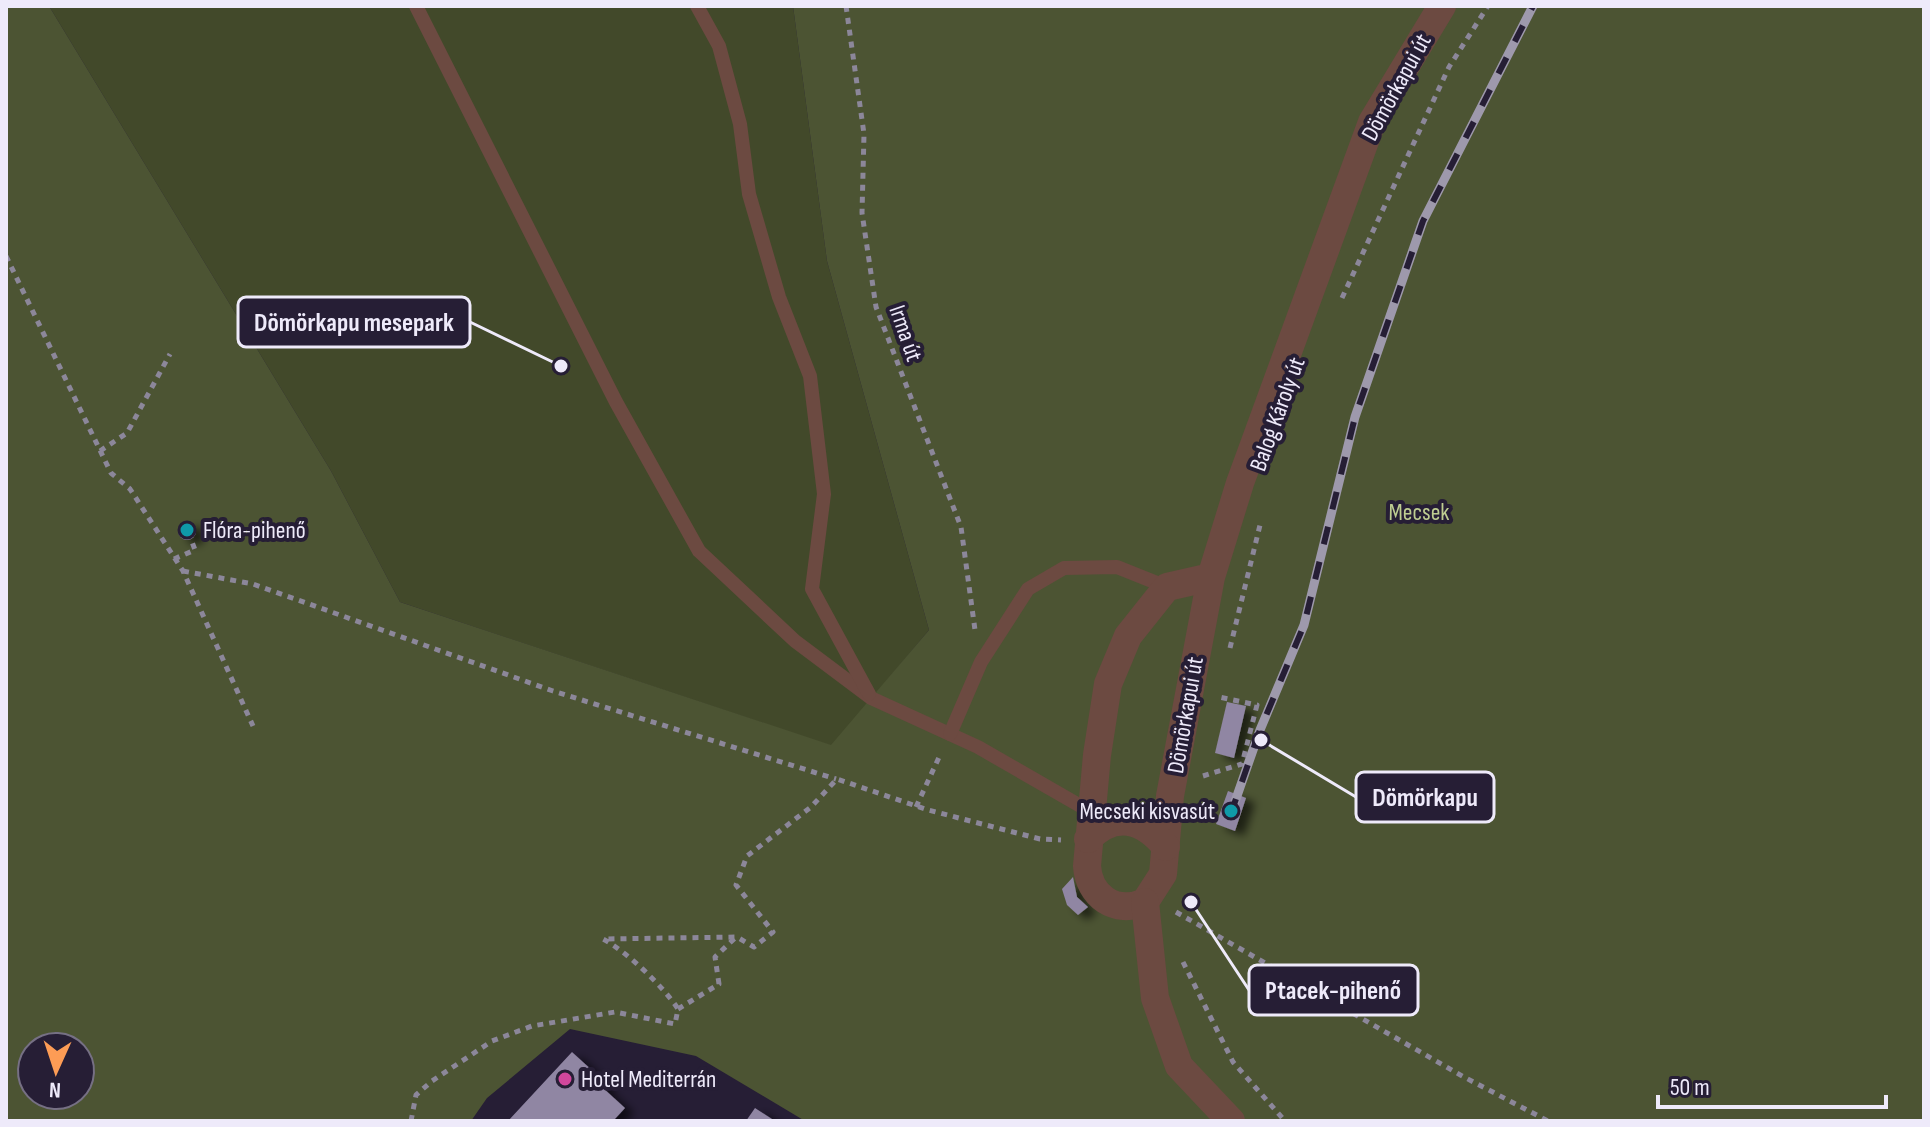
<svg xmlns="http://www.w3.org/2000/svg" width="1930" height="1127" font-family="'Sofia Sans Condensed',sans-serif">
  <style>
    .green { fill: #42492a }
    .forest { fill: #4c5433; fill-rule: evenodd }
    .building { fill: #9086a3; filter: url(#shadow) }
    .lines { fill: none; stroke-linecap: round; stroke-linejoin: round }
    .path { stroke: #8c879a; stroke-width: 5; stroke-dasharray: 6 6; stroke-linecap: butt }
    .service { stroke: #6c4a41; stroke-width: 14 }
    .minor { stroke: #6c4a41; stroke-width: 28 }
    .rail-casing { stroke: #9e99ac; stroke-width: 9 }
    .rail { stroke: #261e35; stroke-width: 6; stroke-dasharray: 18; stroke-linecap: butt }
    .culture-dot { fill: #0f9aa8; stroke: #261e35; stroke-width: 3 }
    .hotel-dot { fill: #d1479c; stroke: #261e35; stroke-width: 3 }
    .labels { text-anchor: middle; stroke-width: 8; stroke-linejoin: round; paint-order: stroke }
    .street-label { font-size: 24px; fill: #eeeafa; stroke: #261e35 }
    .park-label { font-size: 24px; fill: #becd91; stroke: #261e35 }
    .poi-label { font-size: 24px; fill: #eeeafa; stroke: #261e35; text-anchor: start }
    .leader { fill: none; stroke: #eeeafa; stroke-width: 3 }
    .callout-dot { fill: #eeeafa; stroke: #261e35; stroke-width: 3 }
    .callout { fill: #261e35; stroke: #eeeafa; stroke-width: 3 }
    .callout-label { font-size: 26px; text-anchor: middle; font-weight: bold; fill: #eeeafa }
  </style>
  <defs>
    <filter id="shadow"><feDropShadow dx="9" dy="5" stdDeviation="4" flood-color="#0009"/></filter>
  </defs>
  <rect width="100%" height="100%" fill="#261e35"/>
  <polygon class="green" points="49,6 793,6 827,261 929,630 832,746 400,602 331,471"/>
  <path class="forest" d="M6 6H49L331 471 400 602 831 745 929 630 827 261 793 6H1924V1121H805L696 1056 570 1029 487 1098 471 1121H6ZM32 1047H80V1095H32Z"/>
  <g class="building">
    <circle cx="187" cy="531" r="9"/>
    <polygon points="1227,702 1246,706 1234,758 1215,753"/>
    <polygon points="1228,791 1246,798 1235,831 1216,824"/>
    <polygon points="1073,877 1077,897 1088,907 1078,915 1067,905 1062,889"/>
    <polygon points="572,1052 607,1084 603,1088 625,1108 613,1121 508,1121"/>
    <polygon points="755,1108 775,1121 746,1121"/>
  </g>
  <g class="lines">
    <g class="path">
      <polyline points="846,6 864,134 862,213 876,307 961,527 975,630"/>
      <polyline points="6,256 111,473 130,489 183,571 253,726"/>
      <polyline points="1342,298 1449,67 1488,6"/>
      <polyline points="100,451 127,433 170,354"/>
      <polyline points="174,559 195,550 191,539"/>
      <polyline points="183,571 253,584 553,691 836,779"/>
      <polyline points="1230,648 1261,521"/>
      <polyline points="1203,776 1242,764 1257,705 1219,697"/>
      <polyline points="916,807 941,753"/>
      <polyline points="1176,912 1464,1077 1548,1121"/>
      <polyline points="1183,962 1233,1062 1285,1121"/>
      <polyline points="678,1009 719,984 715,957 736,937"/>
      <path d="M411 1121 416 1095 432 1081 492 1041 532 1026 615 1012 675 1024 678 1009C663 986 627 952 603 939L737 937 754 947 773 932 736 885 747 856 811 807 837 779 928 810 1040 839 1061 840"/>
    </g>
    <g class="service">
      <polyline points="416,6 616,402 699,551 795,641 871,698 978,747 1091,812"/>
      <polyline points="697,6 719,46 740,124 749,194 779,297 810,376 824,494 812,589 869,694"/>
      <polyline points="950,734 981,662 1028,589 1064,568 1117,567 1167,587"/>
    </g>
    <g class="minor">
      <path d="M1211 577 1167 587 1128 636 1108 684 1097 755 1087 866C1089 896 1115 915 1145 902L1163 874 1170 796 1211 577 1240 483 1372 122 1442 6"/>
      <path d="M1088 839C1115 811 1143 819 1166 847"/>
      <polyline points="1145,902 1155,998 1179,1066 1231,1121"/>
    </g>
    <defs>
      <polyline id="rail" points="1230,816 1260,730 1304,625 1355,417 1423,221 1533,6"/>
    </defs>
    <use href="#rail" class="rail-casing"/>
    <use href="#rail" class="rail"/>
  </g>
  <g class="culture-dot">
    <circle cx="187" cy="530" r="8"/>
    <circle cx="1231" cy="811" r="8"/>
  </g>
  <circle class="hotel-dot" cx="565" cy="1079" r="8"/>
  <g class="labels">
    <g class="street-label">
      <text transform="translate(1396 87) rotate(-61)" y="8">Dömörkapui út</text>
      <text transform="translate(906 333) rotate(71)" y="8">Irma út</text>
      <text transform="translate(1277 414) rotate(-70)" y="8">Balog Károly út</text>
      <text transform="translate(1185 715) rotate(-80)" y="8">Dömörkapui út</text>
    </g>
    <g class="park-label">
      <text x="1419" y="520">Mecsek</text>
    </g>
    <g class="poi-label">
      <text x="203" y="538">Flóra-pihenő</text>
      <text x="1215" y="819" text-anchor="end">Mecseki kisvasút</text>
      <text x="581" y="1087">Hotel Mediterrán</text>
    </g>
  </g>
  <path class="leader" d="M561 366L470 322M1261 740L1356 797M1191 902L1249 990"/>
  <g class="callout-dot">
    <circle cx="561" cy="366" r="8"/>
    <circle cx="1261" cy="740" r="8"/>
    <circle cx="1191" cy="902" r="8"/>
  </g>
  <g class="callout">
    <rect x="238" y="297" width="232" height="50" rx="8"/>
    <rect x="1356" y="772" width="138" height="50" rx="8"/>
    <rect x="1249" y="965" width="169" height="50" rx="8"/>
  </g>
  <g class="callout-label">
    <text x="354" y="331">Dömörkapu mesepark</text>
    <text x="1425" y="806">Dömörkapu</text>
    <text x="1333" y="999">Ptacek-pihenő</text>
  </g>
  <rect width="1930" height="1127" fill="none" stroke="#eeeafa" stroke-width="16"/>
  <g transform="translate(56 1071) rotate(183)"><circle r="38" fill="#261e35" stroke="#767084" stroke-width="2"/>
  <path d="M0-6L14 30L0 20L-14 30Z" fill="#fd9c55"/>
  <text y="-12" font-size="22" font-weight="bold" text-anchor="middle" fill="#eeeafa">N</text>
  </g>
  <path d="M1658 1095v12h228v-12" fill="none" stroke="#eeeafa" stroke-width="4"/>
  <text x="1670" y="1095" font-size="24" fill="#eeeafa" stroke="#261e35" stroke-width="6" paint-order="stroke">50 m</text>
</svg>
